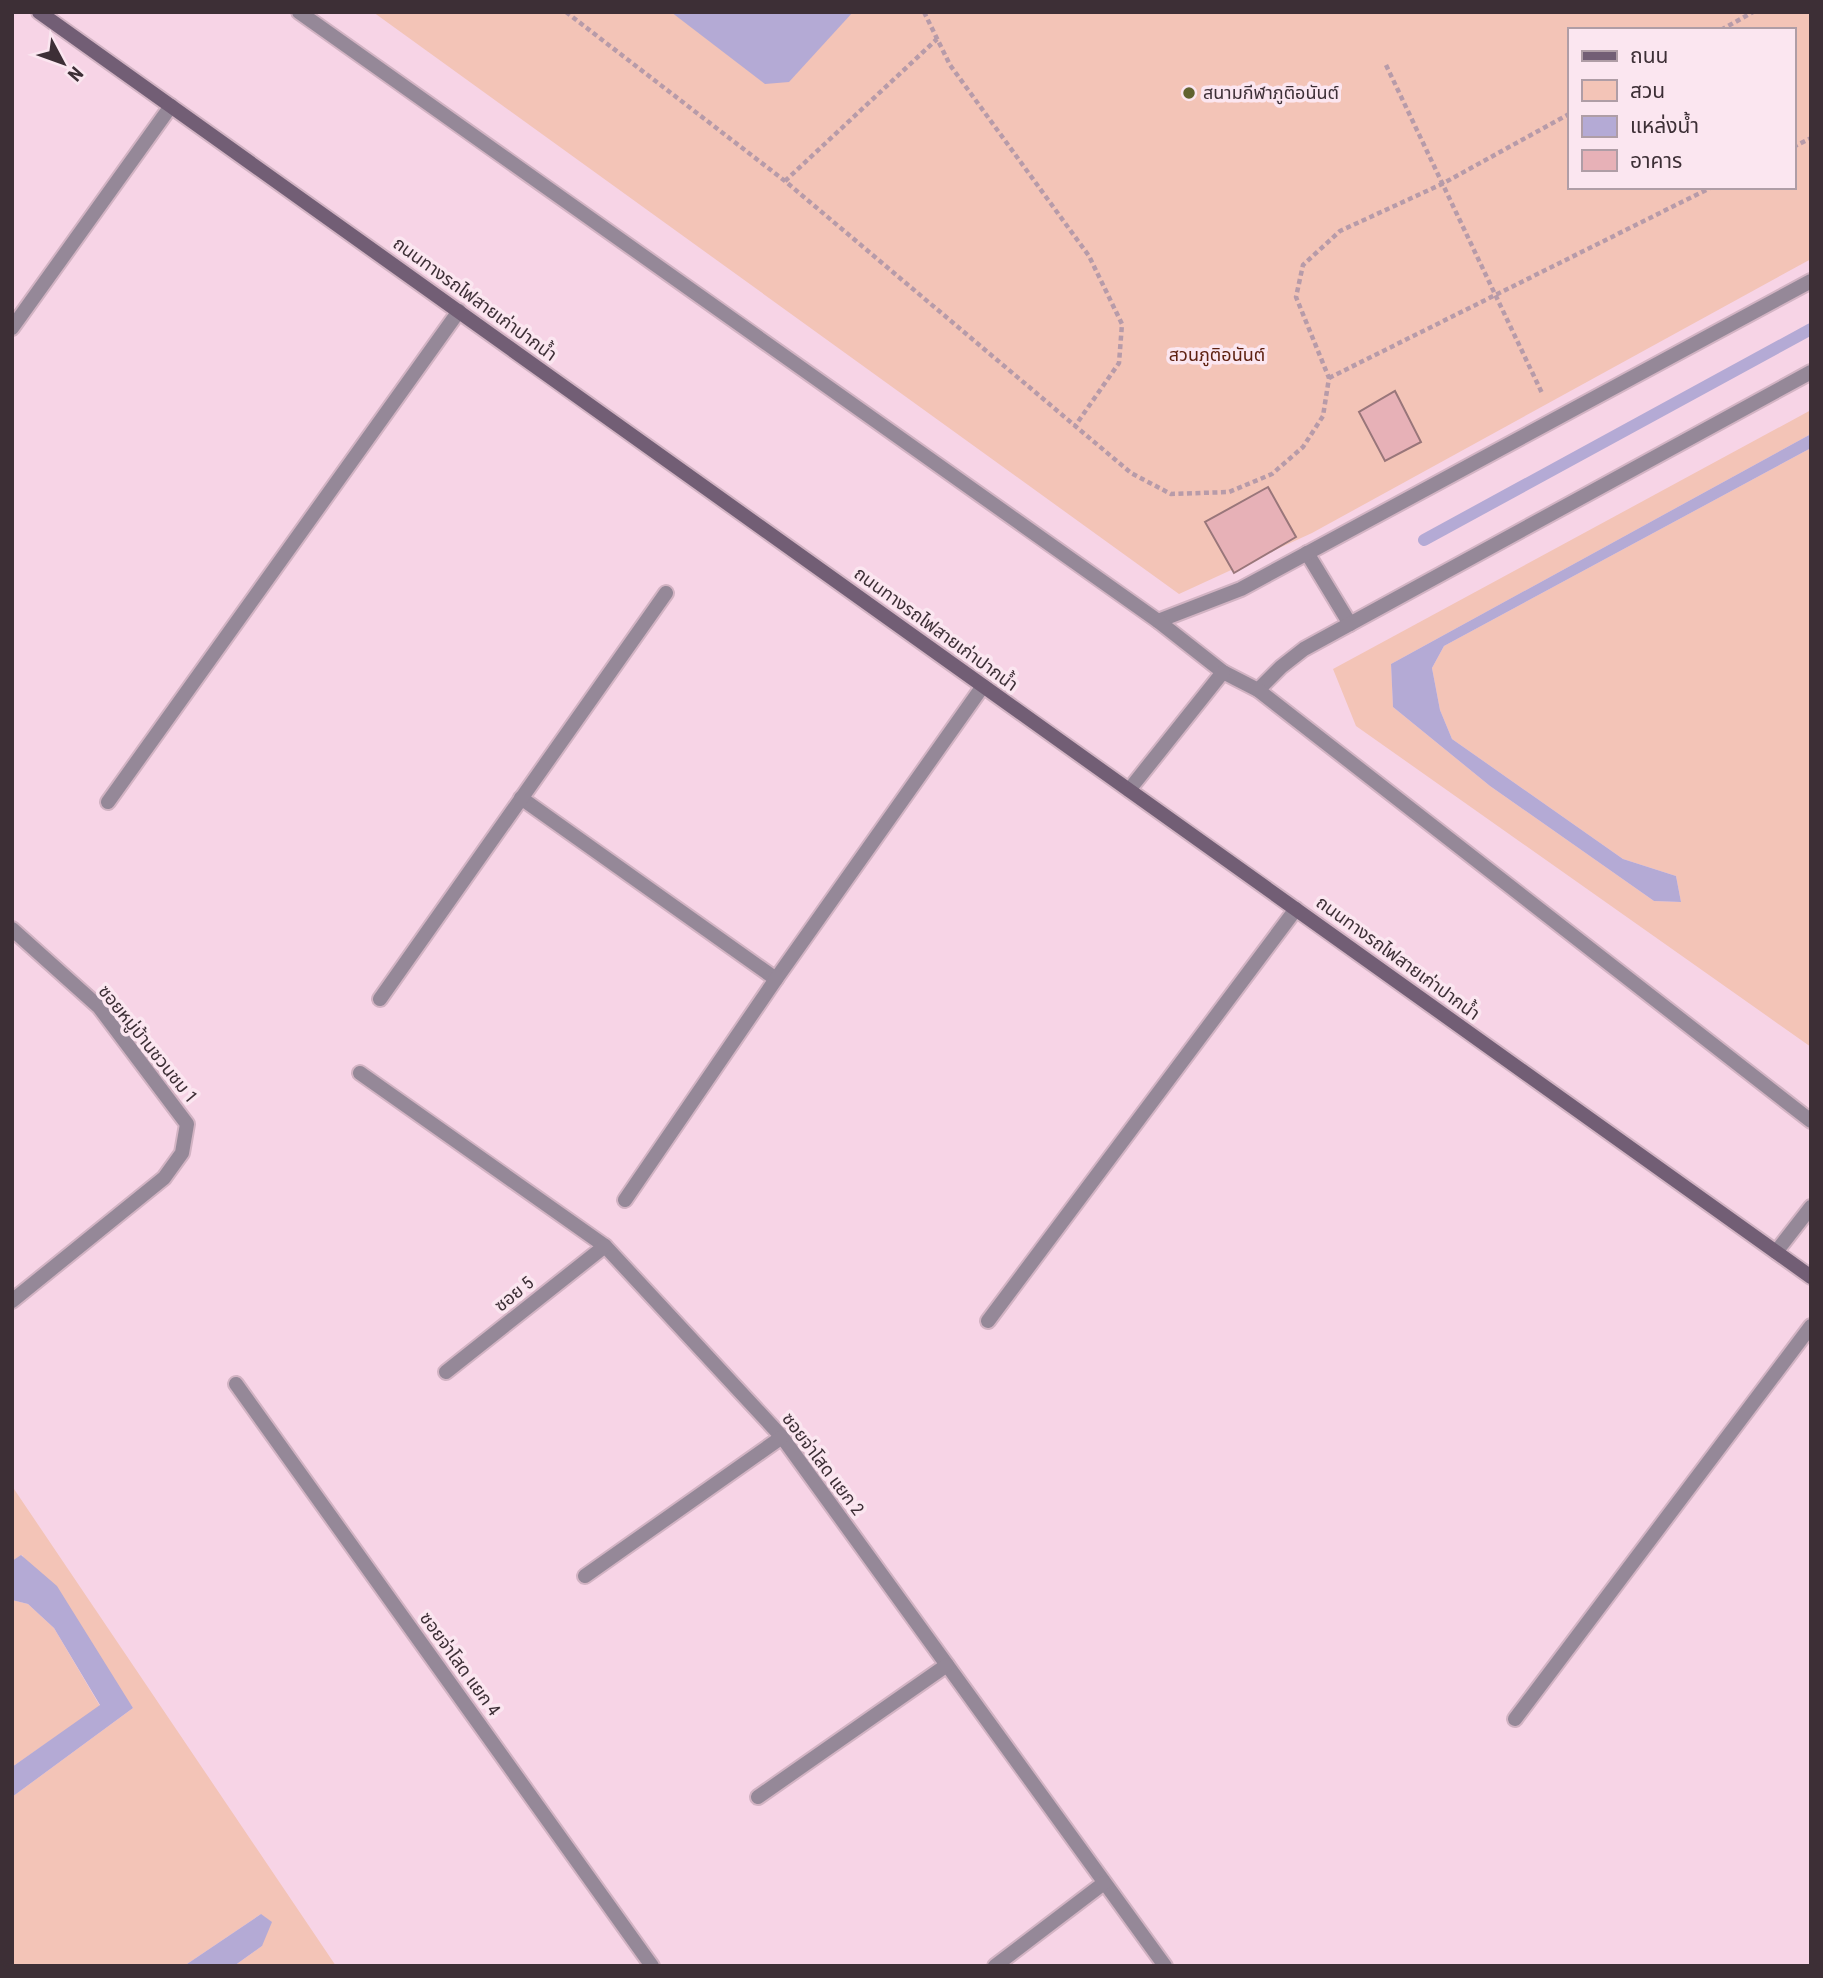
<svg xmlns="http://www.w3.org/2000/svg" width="1823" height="1978" font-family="'Roboto Condensed','Noto Sans Thai',sans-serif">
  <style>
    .green { fill: #f3c4b7; fill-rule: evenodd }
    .water { fill: #b4aad5 }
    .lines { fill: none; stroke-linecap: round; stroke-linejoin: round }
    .stream { stroke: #b4aad5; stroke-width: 12 }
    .building { fill: #e7b1b7; stroke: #99767a; stroke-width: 2 }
    .service-casing { stroke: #d2b3c3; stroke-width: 18 }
    .minor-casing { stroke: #d2b3c3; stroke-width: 18 }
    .secondary-casing { stroke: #d2b3c3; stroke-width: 18 }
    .path { stroke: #b79ba9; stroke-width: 4.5; stroke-dasharray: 5 3.5; stroke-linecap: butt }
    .service { stroke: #958898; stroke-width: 14 }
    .minor { stroke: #958898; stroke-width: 14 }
    .secondary { stroke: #725e75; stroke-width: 14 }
    .poi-dot { fill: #60622f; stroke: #fbe6f0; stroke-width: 2.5 }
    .labels { text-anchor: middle; stroke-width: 7; stroke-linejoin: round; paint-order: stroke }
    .poi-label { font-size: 18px; fill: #3d2f36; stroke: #fbe6f0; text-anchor: start }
    .street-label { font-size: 18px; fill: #3d2f36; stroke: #fbe6f0 }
    .park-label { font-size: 18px; fill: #5e2111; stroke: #fbe6f0 }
  </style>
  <rect width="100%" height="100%" fill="#f7d4e6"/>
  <g class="green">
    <path d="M373 12H1811V259L1312 533 1179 594ZM1569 30H1793V187H1569Z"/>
    <polygon points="1811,410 1811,434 1391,664 1393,707 1490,786 1654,901 1681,902 1676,876 1623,859 1452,739 1440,710 1432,668 1444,646 1811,448 1811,1047 1356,726 1333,669"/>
    <polygon points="14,1489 336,1966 234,1966 262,1946 261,1914 184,1966 12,1966 12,1797 133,1708 22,1555 12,1561 12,1491"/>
    <polygon points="12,1600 28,1604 54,1628 100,1706 12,1767"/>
  </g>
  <g class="water">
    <polygon points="671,12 853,12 789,82 765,84"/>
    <polygon points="1811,434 1811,448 1444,646 1432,668 1440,710 1452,739 1623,859 1676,876 1681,902 1654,901 1490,786 1393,707 1391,664"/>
    <polygon points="21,1555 57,1586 133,1708 12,1797 12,1767 100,1705 54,1628 28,1604 12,1600 12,1561"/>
    <polygon points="261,1914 272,1922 262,1946 234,1966 184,1966"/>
  </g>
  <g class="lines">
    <polyline class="stream" points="1424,540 1811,329"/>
  </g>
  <g class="building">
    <polygon points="1395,391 1421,442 1385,461 1359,412"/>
    <polygon points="1268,487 1296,537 1234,573 1205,522"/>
  </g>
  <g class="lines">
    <defs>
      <g id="service">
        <polyline points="1307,553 1350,624"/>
        <polyline points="1158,621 1241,589 1811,281"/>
        <polyline points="1258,690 1281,667 1304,649 1811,372"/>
      </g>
      <g id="minor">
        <polyline points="299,12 1158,621 1223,672 1258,690 1811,1121"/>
        <polyline points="12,328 171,106"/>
        <polyline points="1129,790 1223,672"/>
        <polyline points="521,798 776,979"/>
        <polyline points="108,802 459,311"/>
        <polyline points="12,929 99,1007 187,1124 182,1153 164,1178 12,1301"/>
        <polyline points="380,999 666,593"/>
        <polyline points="360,1073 605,1246 782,1437 1165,1966"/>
        <polyline points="625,1200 776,979 983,686"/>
        <polyline points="1776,1252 1811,1207"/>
        <polyline points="988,1321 1296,909"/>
        <polyline points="446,1372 605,1246"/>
        <polyline points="236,1384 652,1966"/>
        <polyline points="585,1576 782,1437"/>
        <polyline points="1515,1719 1811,1326"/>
        <polyline points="758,1797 947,1665"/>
        <polyline points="995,1966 1104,1883"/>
      </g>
      <polyline id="secondary" points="39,12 1811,1277"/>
    </defs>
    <use href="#service" class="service-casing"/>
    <use href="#minor" class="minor-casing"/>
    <use href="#secondary" class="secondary-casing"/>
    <g class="path">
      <polyline points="566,12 785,181 1131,473 1171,494 1229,492 1272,474 1303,447 1323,416 1329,378 1296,297 1303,265 1340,231 1442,184 1569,114"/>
      <polyline points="924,12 950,65 1089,256 1122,324 1119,363 1075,426"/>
      <polyline points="1721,30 1753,12"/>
      <polyline points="1386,65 1542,393"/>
      <polyline points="1793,147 1811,138"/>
      <polyline points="785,181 937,39"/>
      <polyline points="1329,378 1712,187"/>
    </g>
    <use href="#service" class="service"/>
    <use href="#minor" class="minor"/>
    <use href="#secondary" class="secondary"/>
  </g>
  <circle class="poi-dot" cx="1189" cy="93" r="7"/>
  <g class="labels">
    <g class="poi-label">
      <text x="1203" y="99">สนามกีฬาภูติอนันต์</text>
    </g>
    <g class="street-label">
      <text transform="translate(475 299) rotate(36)" y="6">ถนนทางรถไฟสายเก่าปากน้ำ</text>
      <text transform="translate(936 629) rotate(36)" y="6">ถนนทางรถไฟสายเก่าปากน้ำ</text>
      <text transform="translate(1398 958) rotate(36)" y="6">ถนนทางรถไฟสายเก่าปากน้ำ</text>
      <text transform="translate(148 1044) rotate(51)" y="6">ซอยหมู่บ้านชวนชม 1</text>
      <text transform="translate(514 1294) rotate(-39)" y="6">ซอย 5</text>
      <text transform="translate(823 1464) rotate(53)" y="6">ซอยจ่าโสด แยก 2</text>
      <text transform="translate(460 1664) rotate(54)" y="6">ซอยจ่าโสด แยก 4</text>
    </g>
    <g class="park-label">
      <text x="1217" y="361">สวนภูติอนันต์</text>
    </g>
  </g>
  <rect width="1823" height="1978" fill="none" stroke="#3d2f36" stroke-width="28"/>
  <rect x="1568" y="28" width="228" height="161" fill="#fbe6f0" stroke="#af9da6" stroke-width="2"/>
  <rect x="1582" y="51" width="35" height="10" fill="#725e75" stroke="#af9da6" stroke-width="2"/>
  <text x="1630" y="63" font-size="21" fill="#3d2f36">ถนน</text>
  <rect x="1582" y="80" width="35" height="21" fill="#f3c4b7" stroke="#af9da6" stroke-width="2"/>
  <text x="1630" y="98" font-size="21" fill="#3d2f36">สวน</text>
  <rect x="1582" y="116" width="35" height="21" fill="#b4aad5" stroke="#af9da6" stroke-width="2"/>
  <text x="1630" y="133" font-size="21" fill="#3d2f36">แหล่งน้ำ</text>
  <rect x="1582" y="150" width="35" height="21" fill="#e7b1b7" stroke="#af9da6" stroke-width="2"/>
  <text x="1630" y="168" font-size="21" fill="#3d2f36">อาคาร</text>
  <g transform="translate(63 63) rotate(131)" stroke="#fbe6f0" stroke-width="5" paint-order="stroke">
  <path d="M0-5L12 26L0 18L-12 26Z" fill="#3d2f36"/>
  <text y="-10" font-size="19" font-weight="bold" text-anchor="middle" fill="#3d2f36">N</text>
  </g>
</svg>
